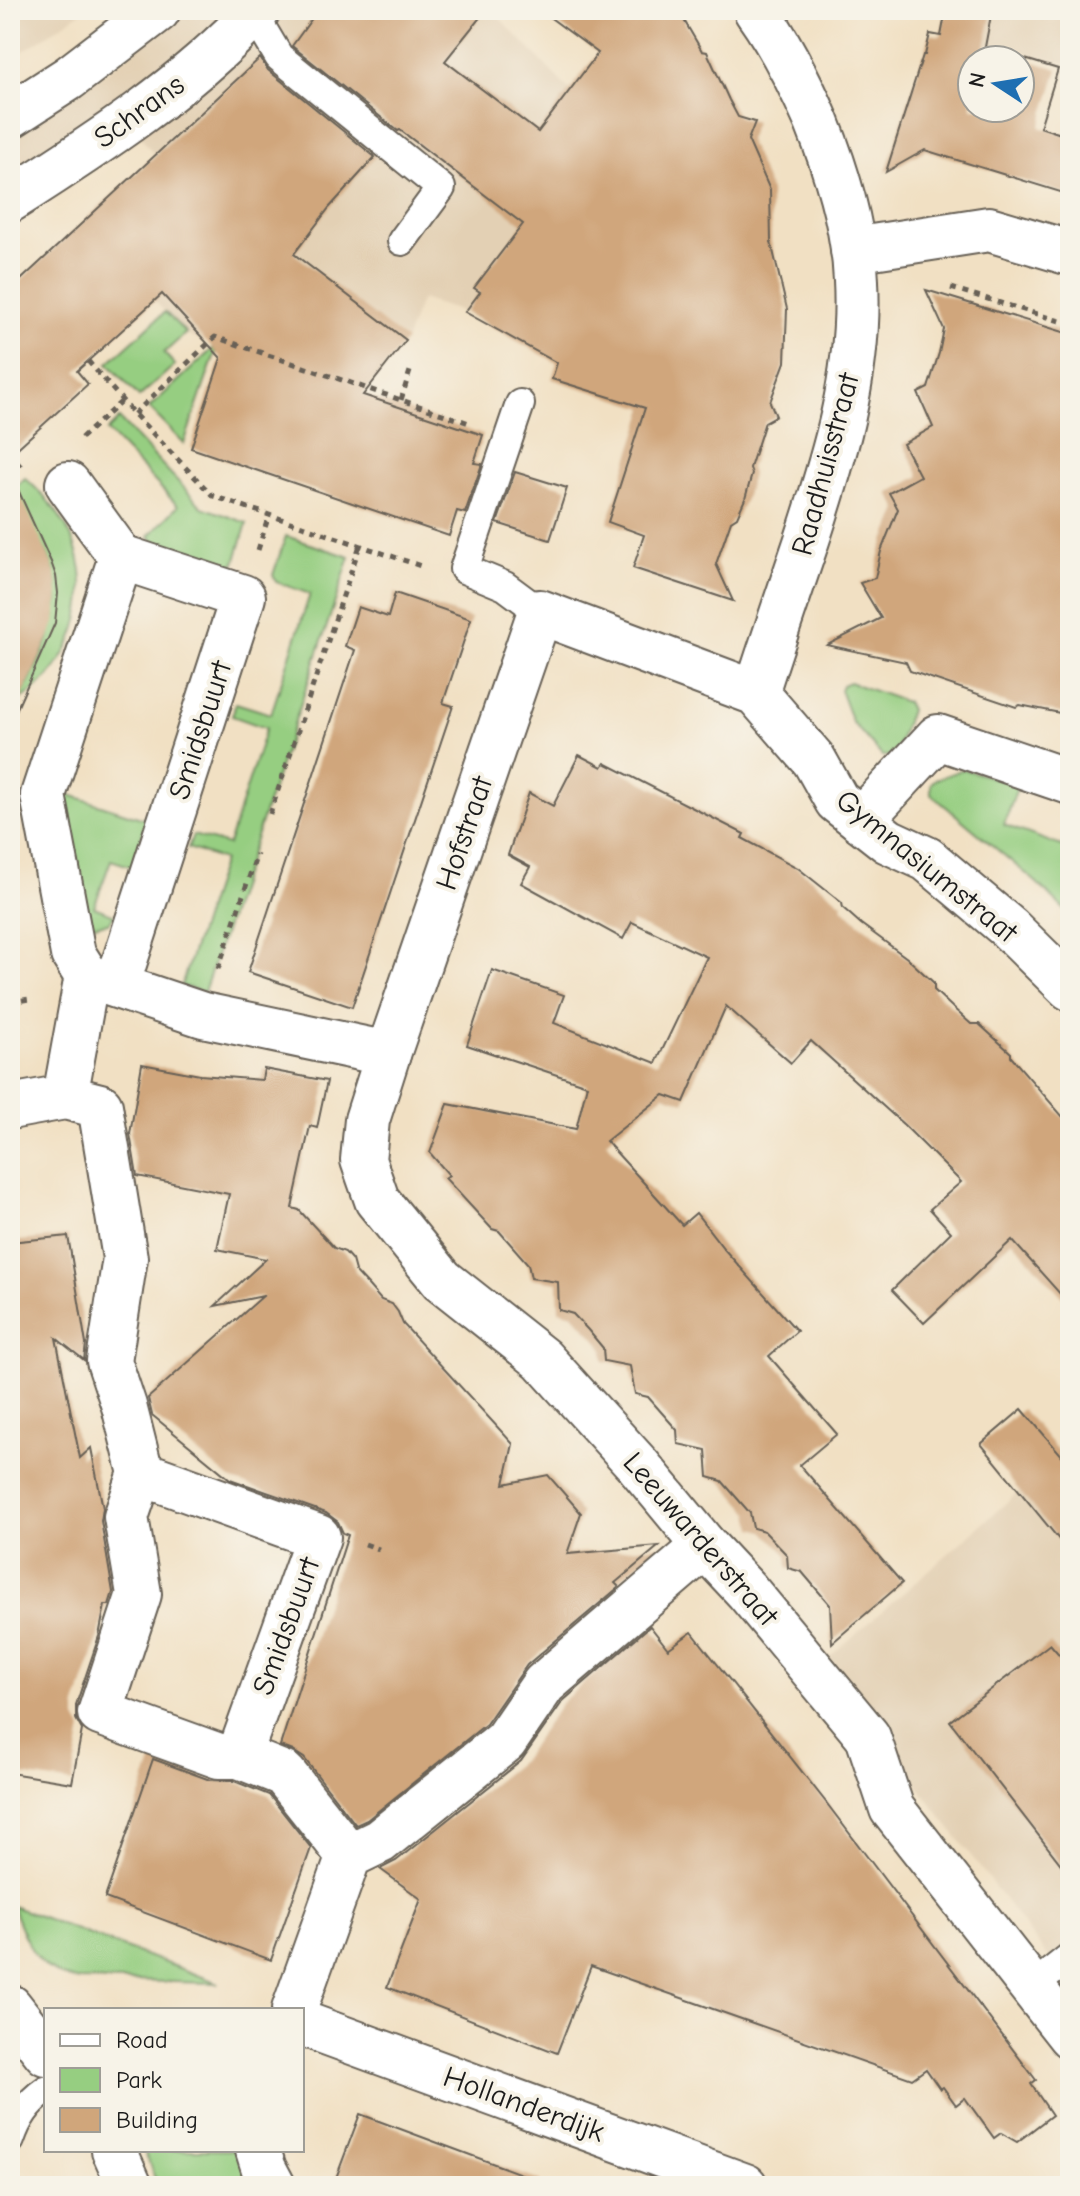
<svg xmlns="http://www.w3.org/2000/svg" width="1080" height="2196" font-family="'Comic Neue',sans-serif">
  <style>
    .built { fill: #e3d0b4 }
    .green { fill: #96ce81; stroke: #59754e; stroke-width: 2 }
    .building { fill: #d0a67b; fill-rule: evenodd }
    .lines { fill: none; stroke-linecap: round; stroke-linejoin: round }
    .service-casing { stroke: #676156; stroke-width: 32 }
    .minor-casing { stroke: #676156; stroke-width: 48 }
    .tertiary-casing { stroke: #676156; stroke-width: 48 }
    .path { stroke: #676156; stroke-width: 5; stroke-dasharray: 6 6; stroke-linecap: butt }
    .service { stroke: #fff; stroke-width: 28 }
    .minor { stroke: #fff; stroke-width: 44 }
    .tertiary { stroke: #fff; stroke-width: 44 }
    .labels { text-anchor: middle; stroke-width: 8; stroke-linejoin: round; paint-order: stroke }
    .street-label { font-size: 30px; fill: #1c1c1c; stroke: #f7f3e8 }
  </style>
  <rect width="100%" height="100%" fill="#f7f3e8"/>
  <filter id="ink" filterUnits="userSpaceOnUse"><feTurbulence type="fractalNoise" baseFrequency=".0125" numOctaves="2"/><feDisplacementMap in="SourceGraphic" scale="16" xChannelSelector="R" yChannelSelector="G"/><feConvolveMatrix kernelMatrix="1 2 1 2 8 2 1 2 1" color-interpolation-filters="sRGB"/></filter>
  <filter id="wash" filterUnits="userSpaceOnUse"><feTurbulence type="fractalNoise" baseFrequency=".006" numOctaves="4" result="noise"/><feDisplacementMap in="SourceGraphic" scale="32" xChannelSelector="R" yChannelSelector="G"/><feGaussianBlur stdDeviation="1.8" result="paint"/><feColorMatrix in="noise" values="0 0 0 0 0 0 0 0 0 0 0 0 0 0 0 0 0 1.4 0 .05"/><feComposite in="paint" operator="in"/></filter>
  <g filter="url(#wash)">
    <rect width="100%" height="100%" fill="#f1e0c3"/>
    <g class="built">
      <polygon points="10,10 84,10 10,60"/>
      <polygon points="185,10 236,10 209,36 10,180 10,139 65,103 165,28"/>
      <polygon points="281,10 492,10 602,124 498,330 465,313 421,299 406,339 379,319 213,331 203,340 192,338 181,329 82,223 155,156 139,134 237,55"/>
      <polygon points="945,10 1070,10 1070,64 940,35"/>
      <polygon points="1038,1475 1070,1514 1070,1986 824,1662"/>
    </g>
    <g class="green">
      <polygon points="165,312 186,333 164,353 175,365 139,397 108,363"/>
      <polygon points="217,345 218,345 184,444 149,408"/>
      <polygon points="119,419 202,507 247,523 235,563 229,567 157,544 149,536 178,506 107,431"/>
      <path d="M25 478C43 494 61 514 71 536 98 595 74 667 20 700 40 657 70 611 51 563 41 539 23 515 10 492Z"/>
      <polygon points="286,536 350,557 204,992 181,986 223,860 188,848 193,835 228,845 266,728 232,716 236,703 271,714 310,594 276,582 273,575"/>
      <polygon points="849,682 906,702 910,710 897,748 889,756 882,756 852,722 840,690 842,685"/>
      <polygon points="963,769 1018,785 1004,825 1070,849 1070,915 1036,882 931,794 931,785 934,780"/>
      <polygon points="67,794 147,820 132,867 111,860 94,907 115,915 108,923 93,925 87,919 67,799"/>
      <path d="M12 1906 219 1983 76 1980C35 1972 26 1941 12 1906Z"/>
      <polygon points="144,2150 241,2150 253,2186 158,2186"/>
    </g>
    <g id="blocks">
      <g class="building">
        <polygon points="318,10 486,10 445,61 538,132 598,53 540,10 678,10 702,51 707,52 729,100 738,117 755,122 748,140 770,190 771,242 787,309 785,362 770,402 776,416 765,422 750,468 752,474 745,499 737,517 731,521 716,564 733,601 633,568 644,535 608,522 645,408 552,379 557,363 465,312 480,292 474,288 523,224 400,130 398,131 292,46"/>
        <path d="M946 10H992L985 47 1058 69 1040 127 1070 137V195L925 150 886 172 923 55H925L930 34 941 36ZM972 60H1020V108H972Z"/>
        <polygon points="260,58 268,70 375,157 329,208 294,254 406,340 363,395 483,435 474,463 482,464 465,513 457,511 449,536 191,448 221,358 162,294 77,371 88,384 10,455 10,290"/>
        <polygon points="926,290 1070,334 1070,715 1020,705 1016,707 910,671 906,662 827,645 881,618 860,583 875,578 881,551 898,509 889,493 920,476 903,444 933,427 918,393 928,388 939,353 944,329"/>
        <polygon points="10,472 51,562 56,576 58,593 55,623 10,724"/>
        <polygon points="515,472 567,488 550,540 497,523"/>
        <polygon points="395,593 471,619 443,703 453,706 352,1007 248,972 355,650 345,646 358,607 388,617"/>
        <polygon points="579,755 602,767 605,763 744,834 742,838 798,868 842,903 843,908 861,924 907,958 934,983 934,990 952,1007 971,1024 979,1024 1011,1053 1011,1057 1070,1125 1070,1305 1012,1240 924,1323 892,1290 951,1232 930,1209 961,1182 904,1125 811,1041 791,1063 726,1006 684,1102 664,1095 606,1141 682,1225 696,1213 724,1249 797,1331 769,1356 837,1434 800,1465 902,1583 832,1643 830,1605 802,1572 788,1568 787,1555 764,1531 753,1528 750,1513 722,1481 708,1477 706,1450 678,1444 677,1430 648,1397 635,1394 630,1366 604,1361 603,1348 588,1330 573,1314 559,1310 558,1282 531,1278 528,1264 499,1231 492,1229 445,1178 449,1175 430,1153 448,1104 576,1129 587,1085 467,1045 492,970 564,995 554,1023 656,1063 707,957 632,922 623,939 521,883 530,867 508,855 529,793 553,806"/>
        <polygon points="142,1064 200,1075 262,1080 264,1069 327,1081 317,1128 310,1126 292,1208 299,1210 334,1248 345,1252 352,1260 355,1271 368,1285 381,1300 392,1304 398,1312 403,1324 513,1444 504,1484 548,1475 581,1513 567,1554 659,1546 615,1583 619,1587 527,1665 486,1724 367,1820 356,1825 304,1758 293,1751 280,1746 348,1535 343,1533 338,1522 326,1513 230,1479 152,1415 148,1398 263,1296 215,1306 266,1259 217,1249 229,1194 137,1176 130,1134"/>
        <polygon points="68,1236 86,1344 84,1360 56,1338 80,1458 91,1448 103,1508 101,1521 113,1592 109,1605 105,1605 99,1636 76,1705 76,1719 82,1730 72,1783 10,1773 10,1242"/>
        <polygon points="1022,1409 1070,1465 1070,1553 981,1444"/>
        <polygon points="650,1626 668,1649 692,1632 825,1801 1036,2080 1031,2084 1052,2115 1017,2142 1001,2133 994,2138 965,2098 956,2105 943,2087 940,2089 926,2069 912,2079 591,1966 557,2053 387,1987 421,1899 380,1869 396,1861 521,1761 563,1701"/>
        <polygon points="1050,1644 1070,1667 1070,1876 950,1721"/>
        <polygon points="153,1759 210,1780 234,1781 269,1795 311,1848 271,1960 105,1898"/>
        <polygon points="360,2114 540,2181 539,2186 333,2186"/>
      </g>
    </g>
  </g>
  <g filter="url(#ink)">
    <use href="#blocks" fill-opacity="0" stroke="#676156" stroke-width="2"/>
    <g class="lines">
      <defs>
        <g id="service">
          <polyline points="251,10 279,57 441,188 402,241"/>
          <polyline points="520,404 464,569 505,586 540,612"/>
          <polyline points="1032,1987 1070,1957"/>
          <path d="M10 2140C17 2119 27 2103 46 2090"/>
        </g>
        <g id="minor">
          <polyline points="853,250 989,229 1070,253"/>
          <polyline points="68,484 121,557 43,795 73,954 87,976 203,1015 388,1054"/>
          <path d="M756 693C772 643 789 593 806 543 834 458 861 372 856 281 854 227 837 172 817 122 800 83 781 45 756 10"/>
          <polyline points="861,820 938,737 1070,782"/>
          <polyline points="117,985 243,597 121,557"/>
          <polyline points="1070,988 1009,928 927,859 888,841 837,801 814,760 756,693 540,612 388,1054 367,1120 363,1160 377,1200 442,1280 542,1359 638,1465 705,1546 747,1591 868,1737 892,1809 1070,2036"/>
          <polyline points="65,1097 87,976"/>
          <polyline points="10,1107 65,1097 100,1106 125,1258 109,1361 124,1406 141,1473 126,1517 139,1594 100,1713 219,1756 239,1756 284,1774 349,1856"/>
          <polyline points="141,1473 318,1537 239,1756"/>
          <polyline points="10,2007 46,2053"/>
          <polyline points="294,2010 349,1856 380,1841 505,1741 544,1684 705,1546"/>
          <polyline points="302,2026 312,2027 745,2186"/>
          <polyline points="114,2150 130,2186"/>
          <polyline points="258,2150 264,2169 273,2186"/>
        </g>
        <g id="tertiary">
          <polyline points="10,116 69,78 158,10"/>
          <path d="M10 200C98 144 187 86 258 10"/>
        </g>
      </defs>
      <use href="#service" class="service-casing"/>
      <use href="#minor" class="minor-casing"/>
      <use href="#tertiary" class="tertiary-casing"/>
      <g class="path">
        <polyline points="10,277 16,284"/>
        <polyline points="951,288 1070,324"/>
        <polyline points="88,361 134,414 213,496 421,566"/>
        <polyline points="401,400 411,368"/>
        <polyline points="134,414 215,337 469,423"/>
        <polyline points="81,438 122,401"/>
        <polyline points="10,473 21,463"/>
        <polyline points="258,550 269,515"/>
        <polyline points="270,814 360,545"/>
        <polyline points="218,969 257,854"/>
        <polyline points="10,1002 30,999"/>
        <polyline points="365,1544 379,1549"/>
      </g>
      <use href="#service" class="service"/>
      <use href="#minor" class="minor"/>
      <use href="#tertiary" class="tertiary"/>
    </g>
  </g>
  <g class="labels">
    <g class="street-label">
      <text transform="translate(139 111) rotate(-36)" y="10">Schrans</text>
      <text transform="translate(825 464) rotate(-75)" y="10">Raadhuisstraat</text>
      <text transform="translate(200 730) rotate(-72)" y="10">Smidsbuurt</text>
      <text transform="translate(464 833) rotate(-71)" y="10">Hofstraat</text>
      <text transform="translate(927 866) rotate(39)" y="10">Gymnasiumstraat</text>
      <text transform="translate(701 1539) rotate(49)" y="10">Leeuwarderstraat</text>
      <text transform="translate(286 1626) rotate(-70)" y="10">Smidsbuurt</text>
      <text transform="translate(524 2104) rotate(20)" y="10">Hollanderdijk</text>
    </g>
  </g>
  <rect width="1080" height="2196" fill="none" stroke="#f7f3e8" stroke-width="40"/>
  <rect x="44" y="2008" width="260" height="144" fill="#f7f3e8" stroke="#9f9d96" stroke-width="2"/>
  <rect x="60" y="2034" width="40" height="12" fill="#ffffff" stroke="#9f9d96" stroke-width="2"/>
  <text x="116" y="2048" font-size="24" fill="#1c1c1c">Road</text>
  <rect x="60" y="2068" width="40" height="24" fill="#96ce81" stroke="#9f9d96" stroke-width="2"/>
  <text x="116" y="2088" font-size="24" fill="#1c1c1c">Park</text>
  <rect x="60" y="2108" width="40" height="24" fill="#d0a67b" stroke="#9f9d96" stroke-width="2"/>
  <text x="116" y="2128" font-size="24" fill="#1c1c1c">Building</text>
  <g transform="translate(996 84) rotate(282)"><circle r="38" fill="#f7f3e8" stroke="#9f9d96" stroke-width="2"/>
  <path d="M0-6L14 30L0 20L-14 30Z" fill="#1f6fb2"/>
  <text y="-12" font-size="22" font-weight="bold" text-anchor="middle" fill="#1c1c1c">N</text>
  </g>
</svg>
